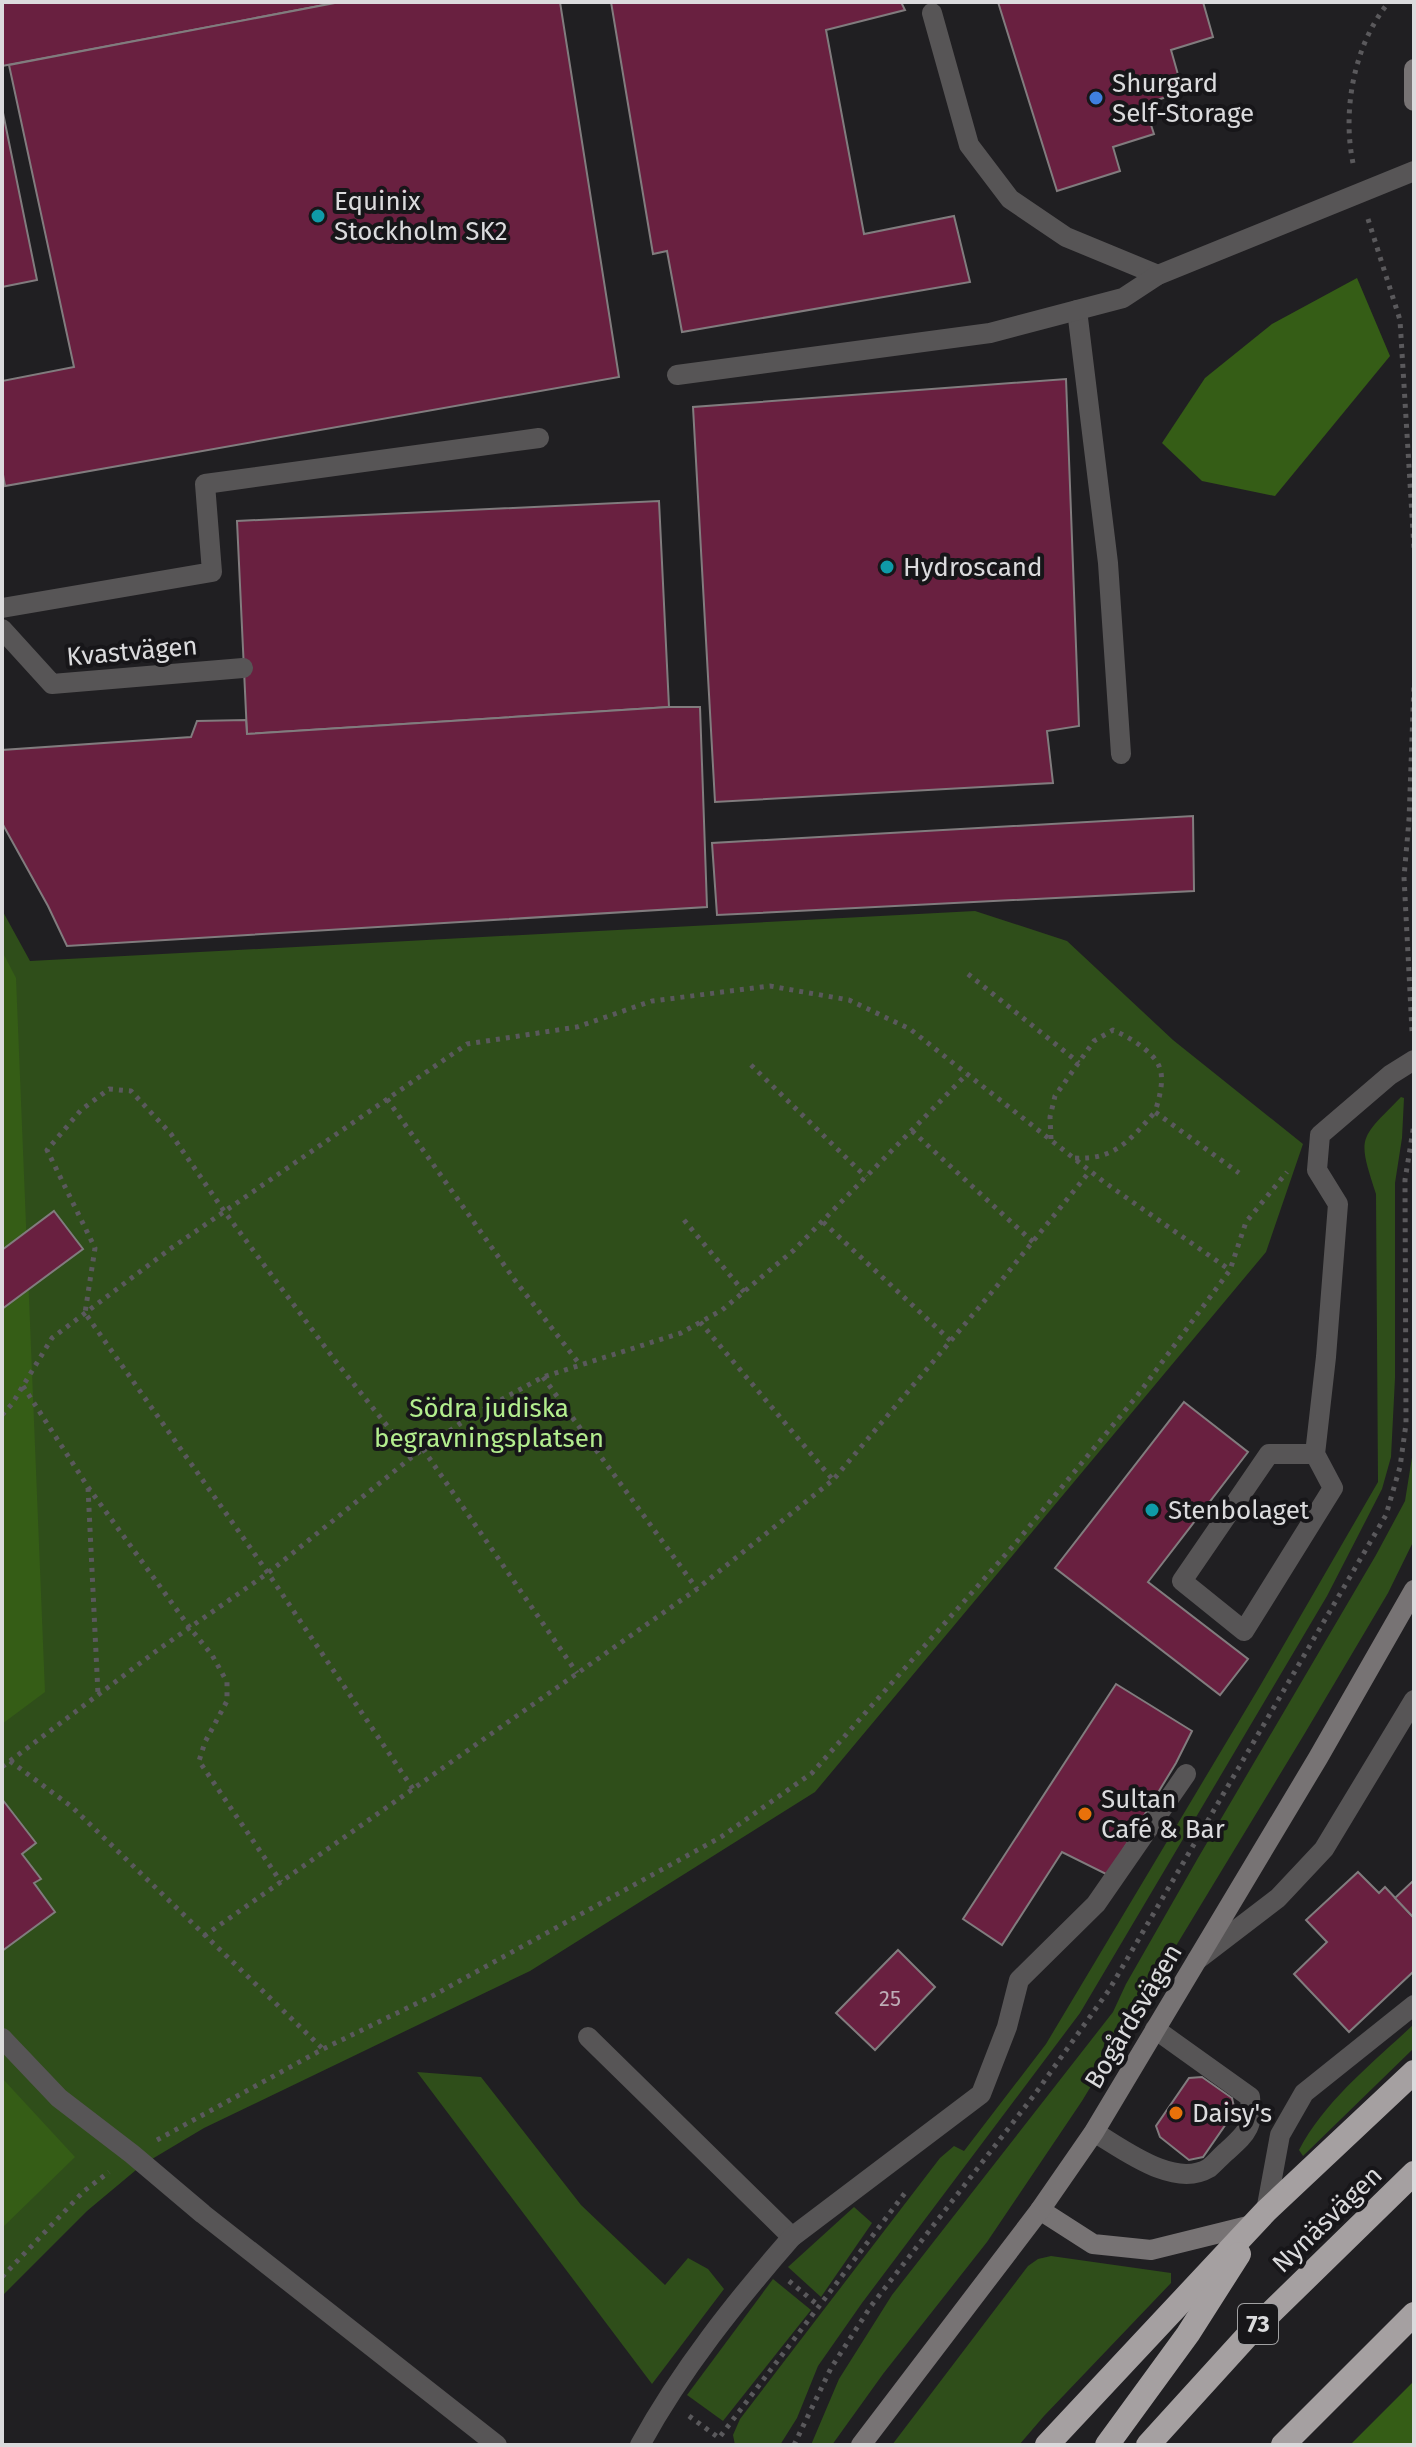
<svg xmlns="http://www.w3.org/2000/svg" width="1416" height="2447" font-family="'Fira Sans',sans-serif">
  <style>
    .green { fill: #2f4e1a }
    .forest { fill: #355d16 }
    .building { fill: #692040; stroke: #817c7e; stroke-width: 2 }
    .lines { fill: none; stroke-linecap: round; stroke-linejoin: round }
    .path { stroke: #5a595c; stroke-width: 5; stroke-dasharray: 4 6; stroke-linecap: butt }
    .lane { stroke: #575556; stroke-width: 20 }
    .street { stroke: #575556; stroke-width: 20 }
    .secondary { stroke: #777374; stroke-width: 20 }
    .highway { stroke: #a5a0a1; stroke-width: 24 }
    .shop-dot { fill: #3f7fe0; stroke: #171619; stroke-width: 3 }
    .culture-dot { fill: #0f9aa8; stroke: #171619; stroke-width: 3 }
    .food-dot { fill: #e8710a; stroke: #171619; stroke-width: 3 }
    .labels { text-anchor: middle; stroke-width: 8; stroke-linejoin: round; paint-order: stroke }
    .number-label { font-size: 22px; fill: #beacb6 }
    .shield { fill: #171619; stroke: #a0a0a2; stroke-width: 2 }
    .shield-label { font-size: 24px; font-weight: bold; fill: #dbdbdd }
    .poi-label { font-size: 26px; fill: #dbdbdd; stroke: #171619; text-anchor: start }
    .street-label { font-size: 26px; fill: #dbdbdd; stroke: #171619 }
    .park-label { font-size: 26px; fill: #b3ee8e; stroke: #171619 }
  </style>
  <rect width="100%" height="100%" fill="#201f22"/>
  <g class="green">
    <polygon points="2,910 30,961 975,911 1067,941 1173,1040 1303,1144 1266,1252 815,1792 530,1971 204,2128 142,2165 87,2211 2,2296"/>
    <path d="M1401 1097 1404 1098 1402 1138 1395 1183V1378L1391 1457 1382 1489 1327 1596 1080 2013 862 2303 818 2366 797 2418 780 2445H735L733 2435 740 2419 940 2158 954 2146 964 2151 1046 2044 1260 1686 1378 1482 1376 1194C1357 1136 1359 1140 1401 1097Z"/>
    <polygon points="1414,1445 1414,1540 1388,1593 1305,1733 1082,2101 987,2242 883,2374 832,2445 811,2445 839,2379 892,2295 1113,2012 1126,1984 1198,1858 1376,1555 1405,1501"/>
    <path d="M1414 2024V2048L1303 2156 1299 2150C1325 2100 1374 2062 1414 2024Z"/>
    <polygon points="417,2072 481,2077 581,2205 665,2285 688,2258 708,2269 724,2289 652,2384"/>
    <polygon points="854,2207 872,2223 821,2297 788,2267"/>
    <polygon points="1051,2256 1171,2273 1171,2283 1044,2416 1019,2445 892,2445 1028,2266 1038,2259"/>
    <polygon points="773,2279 811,2310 723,2421 687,2395"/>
  </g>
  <g class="forest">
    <polygon points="1357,278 1390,356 1275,496 1202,481 1162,443 1205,378 1272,324"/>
    <polygon points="2,951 16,978 45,1692 2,1724"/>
    <polygon points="2,2078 75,2157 2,2228"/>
    <polygon points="1414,2381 1414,2445 1350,2445"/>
  </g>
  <g class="building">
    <polygon points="2,2 340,2 2,66"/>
    <polygon points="340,2 560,2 619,377 5,486 2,469 2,381 74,367 9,65"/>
    <polygon points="611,2 901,2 905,10 826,30 864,234 954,216 970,282 682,332 667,251 653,254"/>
    <polygon points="998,2 1203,2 1213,37 1171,50 1183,92 1144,104 1154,134 1113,147 1120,171 1057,191"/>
    <polygon points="2,108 37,280 2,287"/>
    <polygon points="1066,379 1079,726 1047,731 1053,783 715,802 693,407"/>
    <polygon points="659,501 669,707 247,734 237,521"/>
    <polygon points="669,707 700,707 707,907 67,946 48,906 2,823 2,750 191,737 197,721 246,720 247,734"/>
    <polygon points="1193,816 1194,891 717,915 712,843"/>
    <polygon points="54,1211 83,1249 2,1309 2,1250"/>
    <polygon points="1184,1402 1248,1452 1148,1582 1248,1659 1220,1695 1055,1568"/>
    <polygon points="1116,1684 1192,1731 1176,1763 1108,1875 1062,1852 1002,1945 963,1919"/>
    <polygon points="2,1799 36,1843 22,1854 41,1879 34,1883 55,1912 2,1951"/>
    <polygon points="1358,1872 1379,1893 1385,1887 1414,1918 1414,1971 1349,2032 1294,1974 1327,1942 1306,1920"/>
    <polygon points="1414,1880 1414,1918 1395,1898"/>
    <polygon points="898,1950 935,1987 875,2050 836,2013"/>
    <polygon points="1202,2077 1232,2098 1235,2111 1203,2157 1189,2160 1160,2137 1156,2126 1189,2078"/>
  </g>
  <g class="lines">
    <g class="path">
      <path d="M1353 163C1342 110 1354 44 1389 2"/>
      <polyline points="1368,219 1400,320 1414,548"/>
      <polyline points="968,974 1079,1063"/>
      <polyline points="1412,1031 1404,877 1409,820 1414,684"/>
      <polyline points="751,1065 866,1177"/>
      <polyline points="387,1099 514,1279 581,1366"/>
      <polyline points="912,1131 1033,1242"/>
      <path d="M1051 1139 1050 1117 1055 1096 1094 1041 1113 1030C1127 1036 1153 1051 1159 1066 1165 1079 1159 1099 1155 1112L1239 1173"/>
      <path d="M1075 1158C1115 1160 1130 1140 1155 1112"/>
      <polyline points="684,1220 744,1292"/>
      <polyline points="823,1222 951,1341"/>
      <polyline points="700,1322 833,1480"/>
      <polyline points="543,1377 697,1589"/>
      <polyline points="23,1386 88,1487 190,1628 212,1655 227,1682 227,1701 205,1742 199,1761 281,1882"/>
      <polyline points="2,1415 12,1404 52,1338 170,1249 467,1044 577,1027 652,1001 770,986 849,1000 910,1029 1104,1182 1230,1270"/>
      <polyline points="423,1449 577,1673"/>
      <polyline points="412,1457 337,1363 224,1211 171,1134 131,1091 109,1089 81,1110 47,1150 95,1248 85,1313 268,1573 413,1789"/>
      <polyline points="88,1488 98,1694"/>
      <polyline points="10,1761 159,1649 268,1573 412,1457 471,1416 543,1377 681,1333 722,1310 794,1250 967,1074"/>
      <polyline points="2,1767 10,1761 72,1807 323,2049"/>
      <polyline points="204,1936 697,1589 833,1480 992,1292 1090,1171"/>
      <polyline points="157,2140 323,2049 434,1995 721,1837 812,1773 1014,1545 1137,1396 1230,1270 1246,1222 1287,1172"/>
      <polyline points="2,2277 84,2191 109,2172"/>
      <polyline points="789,2281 819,2306"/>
      <polyline points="689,2416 719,2438 908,2189"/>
      <polyline points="794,2445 831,2368 871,2306 1035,2094 1109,1990 1386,1515 1400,1467 1406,1424 1405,1180 1414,1124"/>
    </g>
    <g class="lane">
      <polyline points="932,13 969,145 1010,199 1066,237 1158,275"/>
      <polyline points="1077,310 1108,563 1121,754"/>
      <polyline points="677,375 990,333 1123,298 1158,275 1414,171"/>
      <polyline points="2,608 212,572 205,484 539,438"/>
      <polyline points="1315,1454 1269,1454 1182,1581 1244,1631 1333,1488 1315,1454 1326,1357 1338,1204 1317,1170 1320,1135 1390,1075 1414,1060"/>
      <polyline points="1197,1960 1278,1898 1324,1849 1414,1700"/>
      <polyline points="588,2037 792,2237"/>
      <polyline points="2,2038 59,2098 132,2154 203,2214 497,2445"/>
      <path d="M1094 2132C1123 2149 1174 2189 1209 2168 1215 2163 1221 2156 1227 2151 1249 2131 1253 2127 1250 2097L1155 2029"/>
      <polyline points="1266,2211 1280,2135 1304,2093 1414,2005"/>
      <path d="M640 2445C681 2370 736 2301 792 2237L981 2094 1007 2027 1019 1980 1096 1904 1186 1774"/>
    </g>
    <polyline class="street" points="2,629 52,684 243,668"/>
    <g class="secondary">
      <polyline points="1414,69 1414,101"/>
      <polyline points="1040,2210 1093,2244 1151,2250 1256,2224"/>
      <polyline points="861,2445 1040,2210 1094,2132 1318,1758 1414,1590"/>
    </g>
    <g class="highway">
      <polyline points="1047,2445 1266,2211 1414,2072"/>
      <polyline points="1107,2445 1188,2334 1239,2254"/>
      <polyline points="1148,2445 1249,2334 1414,2173"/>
      <polyline points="1283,2445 1414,2314"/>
    </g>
  </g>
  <circle class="shop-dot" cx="1096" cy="98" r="8"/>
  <g class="culture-dot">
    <circle cx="318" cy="216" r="8"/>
    <circle cx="887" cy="567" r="8"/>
    <circle cx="1152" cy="1510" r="8"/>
  </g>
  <g class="food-dot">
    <circle cx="1085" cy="1814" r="8"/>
    <circle cx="1176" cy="2113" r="8"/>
  </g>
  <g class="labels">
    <g class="number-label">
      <text x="890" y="2006">25</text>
    </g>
    <rect class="shield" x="1238" y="2304" width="40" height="40" rx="6"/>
    <g class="shield-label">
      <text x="1258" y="2332">73</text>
    </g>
    <g class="poi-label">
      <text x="1112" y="92">Shurgard<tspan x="1112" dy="30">Self-Storage</tspan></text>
      <text x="334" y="210">Equinix<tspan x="334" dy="30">Stockholm SK2</tspan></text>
      <text x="903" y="576">Hydroscand</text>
      <text x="1168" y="1519">Stenbolaget</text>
      <text x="1101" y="1808">Sultan<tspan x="1101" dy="30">Café &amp; Bar</tspan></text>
      <text x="1192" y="2122">Daisy's</text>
    </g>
    <g class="street-label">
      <text transform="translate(132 651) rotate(-5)" y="9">Kvastvägen</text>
      <text transform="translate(1133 2016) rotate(-59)" y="9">Bogårdsvägen</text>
      <text transform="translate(1327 2219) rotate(-44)" y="9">Nynäsvägen</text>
    </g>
    <g class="park-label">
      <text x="489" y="1417">Södra judiska<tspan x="489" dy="30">begravningsplatsen</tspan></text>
    </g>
  </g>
  <rect width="1416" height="2447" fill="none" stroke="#dbdbdd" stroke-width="8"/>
</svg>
